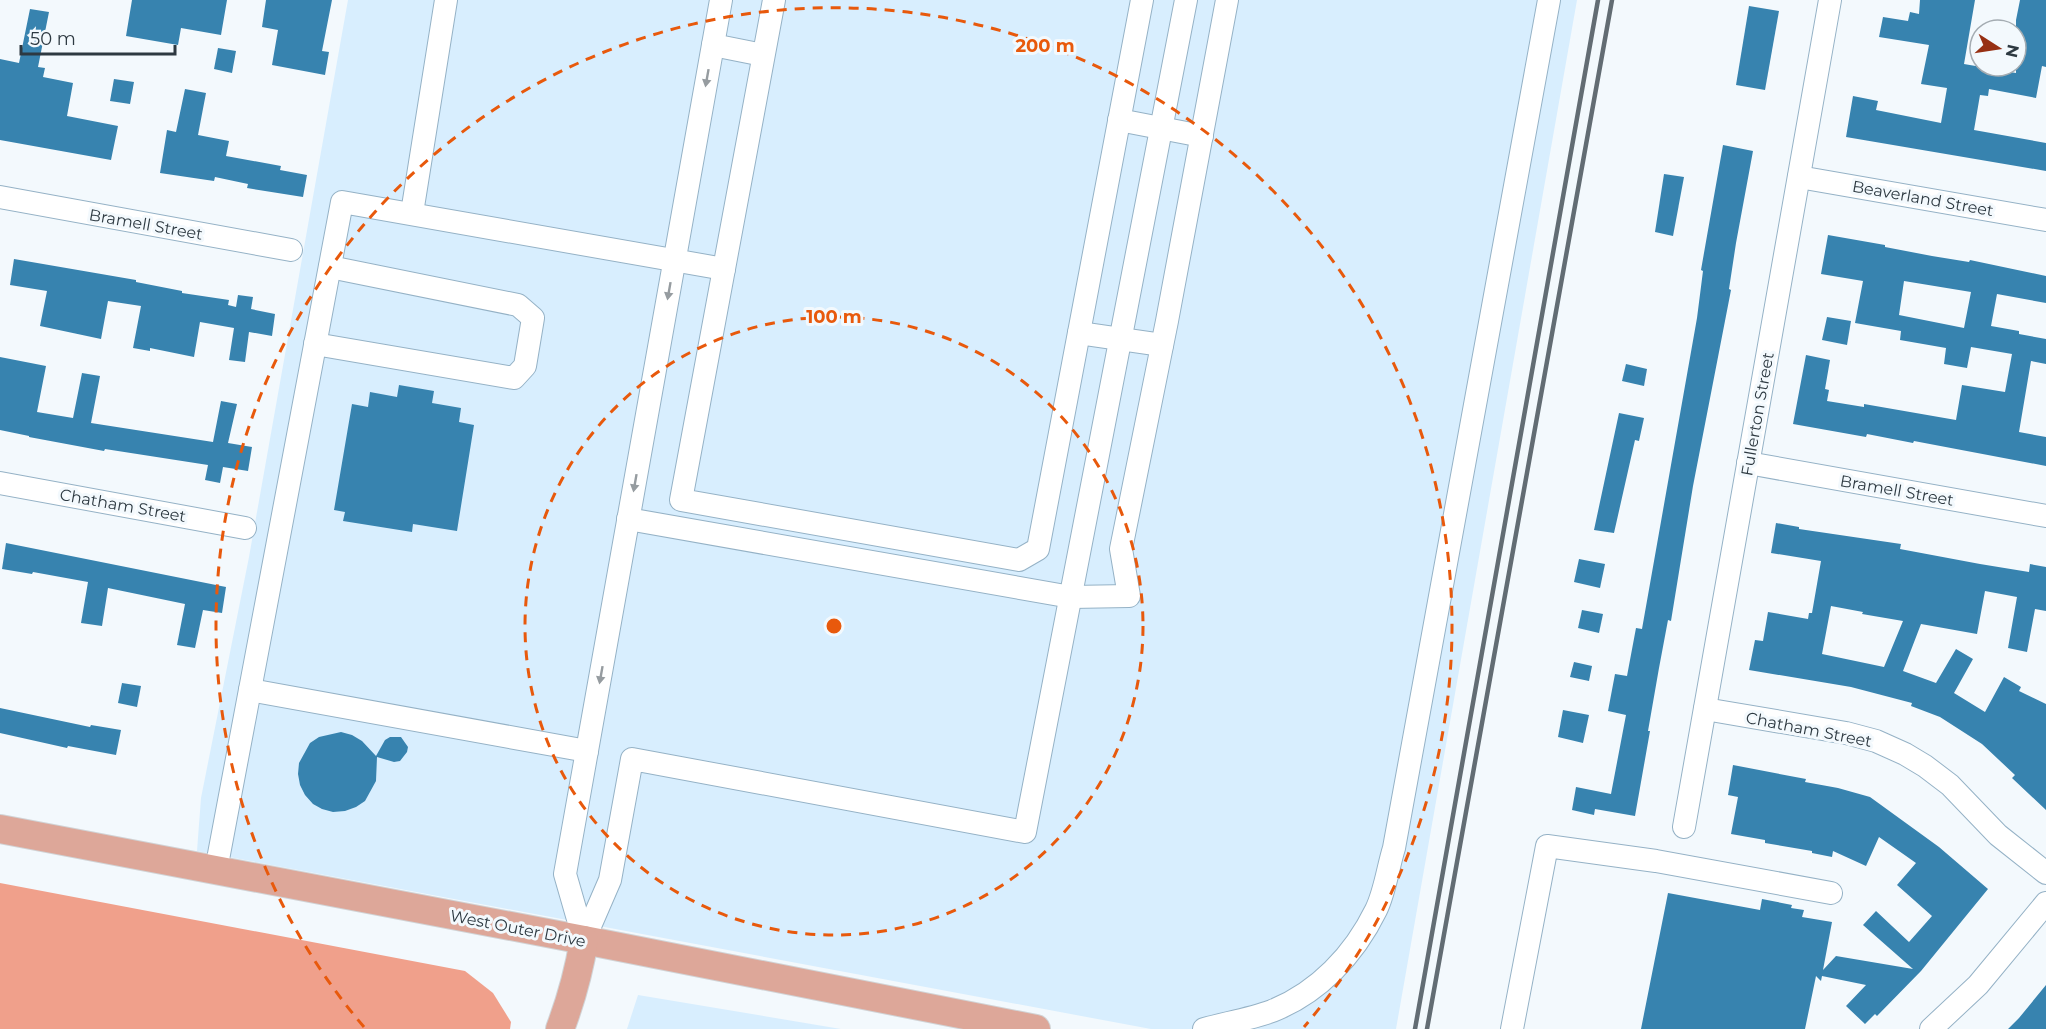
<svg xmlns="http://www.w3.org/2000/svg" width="2046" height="1029" font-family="Montserrat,sans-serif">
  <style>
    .built { fill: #d8eefe }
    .forest { fill: #f0a08b }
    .building { fill: #3783af; fill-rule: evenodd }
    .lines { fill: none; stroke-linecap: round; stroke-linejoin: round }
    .minor-casing { stroke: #95b2c6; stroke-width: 24 }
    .major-casing { stroke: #d1d3d5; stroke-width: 30 }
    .minor { stroke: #fff; stroke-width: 22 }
    .major { stroke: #dda799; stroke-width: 28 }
    .rail { stroke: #626c73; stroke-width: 4.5 }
    .oneway { fill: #969ca0 }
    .ring { fill: none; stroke: #e8590c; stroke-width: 3; stroke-dasharray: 10 8 }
    .labels { text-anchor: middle; stroke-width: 6; stroke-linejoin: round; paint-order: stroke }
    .street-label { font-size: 16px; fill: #2d3941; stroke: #f3f9fd }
    .centre { fill: #e8590c; stroke: #f3f9fd; stroke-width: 3 }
    .ring-label { font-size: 18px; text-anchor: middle; font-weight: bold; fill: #e8590c; stroke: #f3f9fd; stroke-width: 6; stroke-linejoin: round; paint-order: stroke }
  </style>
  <rect width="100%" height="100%" fill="#f3f9fd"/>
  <g class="built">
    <polygon points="348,0 1577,0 1396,1029 1151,1029 197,851 201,798 249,557"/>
    <polygon points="638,995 841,1029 627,1029"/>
  </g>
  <polygon class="forest" points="0,883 465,971 493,993 511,1022 510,1029 0,1029"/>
  <g class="building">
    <polygon points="132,0 227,0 221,35 181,28 178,45 126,36"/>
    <polygon points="266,0 332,0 322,51 329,52 325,75 272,65 278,30 262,27"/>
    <polygon points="1920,0 1975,0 1964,64 2016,73 2016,20 2020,0 2046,0 2046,67 2042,66 2036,98 1989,89 1988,96 1980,95 1974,130 2046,143 2046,171 1846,137 1853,96 1878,101 1876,110 1941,123 1947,88 1921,84 1929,45 1879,37 1883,17 1908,21 1910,12 1919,14"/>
    <polygon points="1749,6 1779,11 1765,90 1736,85"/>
    <polygon points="30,9 49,12 38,67 45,68 43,77 73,83 67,116 118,126 111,160 0,140 0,59 19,63"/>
    <polygon points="218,48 236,51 232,73 214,69"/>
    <polygon points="114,79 134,82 130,104 110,101"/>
    <polygon points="185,89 206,93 198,135 229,141 226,156 281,166 280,170 307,175 303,197 247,188 248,184 215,177 214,181 160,173 167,130 176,132"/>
    <polygon points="1723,145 1753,151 1736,243 1729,289 1731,290 1693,486 1671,621 1668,620 1659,668 1648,731 1650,731 1635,816 1595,809 1594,815 1572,810 1576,787 1611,794 1626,715 1608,711 1615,674 1627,676 1636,628 1642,629 1697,318 1703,271 1701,270"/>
    <polygon points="1664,174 1684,177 1673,236 1655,232"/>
    <path d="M1828 235 1885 245V247L1932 256 1969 262 1970 260 2046 276V303L1997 294 1991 326 2019 331V334L2046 339V364L2031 361 2019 432 2046 437V466L1914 441 1913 443 1867 434 1866 437 1793 424 1806 355 1830 360 1825 389 1829 390 1827 401 1864 407V404L1956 420 1962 385 2005 392 2012 354 1971 347 1967 368 1944 364 1946 348 1900 340 1901 331 1855 323 1863 281 1821 274ZM1904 281 1971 292 1964 328 1899 315Z"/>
    <polygon points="14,259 136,280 136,282 182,291 182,293 229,300 228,305 236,307 238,295 253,297 251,309 275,314 272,336 249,332 245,362 229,360 234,328 200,322 194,357 150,348 150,351 133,348 141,306 108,301 101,339 40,326 47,291 10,285"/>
    <polygon points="1827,317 1851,321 1847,345 1822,340"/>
    <polygon points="0,357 46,366 37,412 73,418 82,373 100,376 91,423 213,442 221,401 237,404 228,443 252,447 248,471 223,467 220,483 205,480 208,465 105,449 104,451 29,437 29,436 0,430"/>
    <polygon points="1626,364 1647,369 1644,386 1622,381"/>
    <polygon points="399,385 434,391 432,403 461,408 459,422 474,425 457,531 413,524 412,532 343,521 345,512 334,510 352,404 368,407 370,392 397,397"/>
    <polygon points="1619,413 1644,418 1639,441 1635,440 1614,533 1594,530"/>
    <path d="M1776 523 1799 527V529L1901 544 1900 549 1980 564 2029 572 2030 564 2046 567V611L2035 609 2027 652 2008 648 2017 597 1985 591 1977 634 1921 624 1903 671 1936 683 1956 649 1973 659 1954 693 1985 712 2004 677 2021 687 2019 691 2046 704V810L2012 778 2015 775 1982 744 1940 717 1911 706 1912 703 1851 687 1749 670 1755 640 1763 641 1768 612 1808 619 1809 613H1812L1821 561 1771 553ZM1831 606 1863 612 1862 614 1903 621 1884 667 1822 654Z"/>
    <polygon points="6,543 226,587 222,613 203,610 195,648 177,645 185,604 108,588 102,626 81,623 88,582 33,572 32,574 2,569"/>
    <polygon points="1579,559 1605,564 1600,588 1574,582"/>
    <polygon points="1582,610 1603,614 1599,633 1578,628"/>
    <polygon points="1574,662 1592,666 1589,681 1570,677"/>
    <polygon points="122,683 141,686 137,707 118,703"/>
    <polygon points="0,708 90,727 91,725 121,730 116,755 68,746 67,748 0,733"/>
    <polygon points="1563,710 1589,715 1583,743 1558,737"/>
    <polygon points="341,732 352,735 362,741 376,756 385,740 390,737 401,737 408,747 407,752 400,761 394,762 377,757 376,781 365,801 356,807 345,811 333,812 322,809 313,804 305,795 300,785 298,774 299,763 310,743 319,737"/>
    <polygon points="1733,765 1806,779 1805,782 1838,788 1870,797 1939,847 1988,889 1921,971 1877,1016 1875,1014 1865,1024 1846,1006 1866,985 1822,976 1821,981 1816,976 1805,1029 1641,1029 1668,893 1760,910 1762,899 1792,905 1791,908 1804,910 1802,917 1832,922 1823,970 1836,956 1913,969 1863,925 1876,911 1909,942 1932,916 1897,885 1916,863 1879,837 1866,866 1833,851 1832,857 1812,853 1812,851 1765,843 1765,840 1731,834 1738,797 1728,795"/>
    <polygon points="2046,985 2046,1029 2008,1029 2019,1018"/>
  </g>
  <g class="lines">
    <defs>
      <g id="minor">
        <polyline points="774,0 681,500 1019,560 1038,549 1142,0"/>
        <polyline points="713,45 763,55"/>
        <polyline points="1119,120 1202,136"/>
        <polyline points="1799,177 2046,220"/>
        <polyline points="0,197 291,250"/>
        <polyline points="412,213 446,0"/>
        <polyline points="1079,333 1162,345"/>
        <polyline points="315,344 514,378 525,366 533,318 518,305 330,267"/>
        <polyline points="1748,463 2046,516"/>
        <polyline points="0,483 245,528"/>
        <polyline points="628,519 1071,597 1129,596 1121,549 1167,321 1227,0"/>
        <polyline points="250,690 587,751"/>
        <polyline points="1705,709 1846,733 1876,741 1905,754 1925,766 1950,785 1998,835 2046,873"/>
        <polyline points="1684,827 1830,0"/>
        <polyline points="216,870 342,202 724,269"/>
        <polyline points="584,940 610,880 632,759 1025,832 1186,0"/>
        <polyline points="584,940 565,874 721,0"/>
        <path d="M1204 1029C1226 1023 1250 1019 1272 1011 1318 993 1354 955 1376 910 1385 892 1388 867 1394 848L1549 0"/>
        <polyline points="1512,1029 1547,846 1656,861 1831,893"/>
        <polyline points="1931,1029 1978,985 2046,903"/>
      </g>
      <g id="major">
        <polyline points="0,829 584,940 1036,1029"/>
        <path d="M560 1029C571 1000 579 971 584 940"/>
      </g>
    </defs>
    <use href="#minor" class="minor-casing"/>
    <use href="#major" class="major-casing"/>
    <use href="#minor" class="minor"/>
    <use href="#major" class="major"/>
    <g class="rail">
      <polyline points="1415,1029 1598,0"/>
      <polyline points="1427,1029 1612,0"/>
    </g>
  </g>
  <defs><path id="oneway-solid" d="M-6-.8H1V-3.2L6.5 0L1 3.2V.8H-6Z" transform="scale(1.5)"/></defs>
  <g class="oneway">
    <use href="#oneway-solid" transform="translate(707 78) rotate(100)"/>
    <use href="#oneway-solid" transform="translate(669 291) rotate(100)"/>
    <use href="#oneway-solid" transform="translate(635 483) rotate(100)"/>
    <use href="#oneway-solid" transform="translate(601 675) rotate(100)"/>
  </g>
  <g class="ring">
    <circle cx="834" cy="626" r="309"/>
    <path d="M364 1027A618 618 0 1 1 1304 1027"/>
  </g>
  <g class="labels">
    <g class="street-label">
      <text transform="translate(1923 198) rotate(10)" y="6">Beaverland Street</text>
      <text transform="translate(146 224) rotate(10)" y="6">Bramell Street</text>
      <text transform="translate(1757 414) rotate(-80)" y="6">Fullerton Street</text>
      <text transform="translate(1897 490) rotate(10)" y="6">Bramell Street</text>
      <text transform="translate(123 505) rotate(10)" y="6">Chatham Street</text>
      <text transform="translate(1809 729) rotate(11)" y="6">Chatham Street</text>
      <text transform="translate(518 928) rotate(11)" y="6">West Outer Drive</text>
    </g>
  </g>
  <circle cx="834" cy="626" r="9" class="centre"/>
  <g class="ring-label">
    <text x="1045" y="52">200 m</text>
    <text x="834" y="323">100 m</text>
  </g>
  <g transform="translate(1998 48) rotate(102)"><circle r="28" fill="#f3f9fd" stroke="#a4acb2" stroke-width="1.5"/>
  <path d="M0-4.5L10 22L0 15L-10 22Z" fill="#973013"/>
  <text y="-9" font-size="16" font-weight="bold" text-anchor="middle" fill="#2d3941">N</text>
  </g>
  <path d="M21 45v9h154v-9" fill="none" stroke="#2d3941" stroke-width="3"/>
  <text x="30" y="45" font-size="18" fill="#2d3941" stroke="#f3f9fd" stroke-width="4.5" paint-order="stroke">50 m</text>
</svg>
